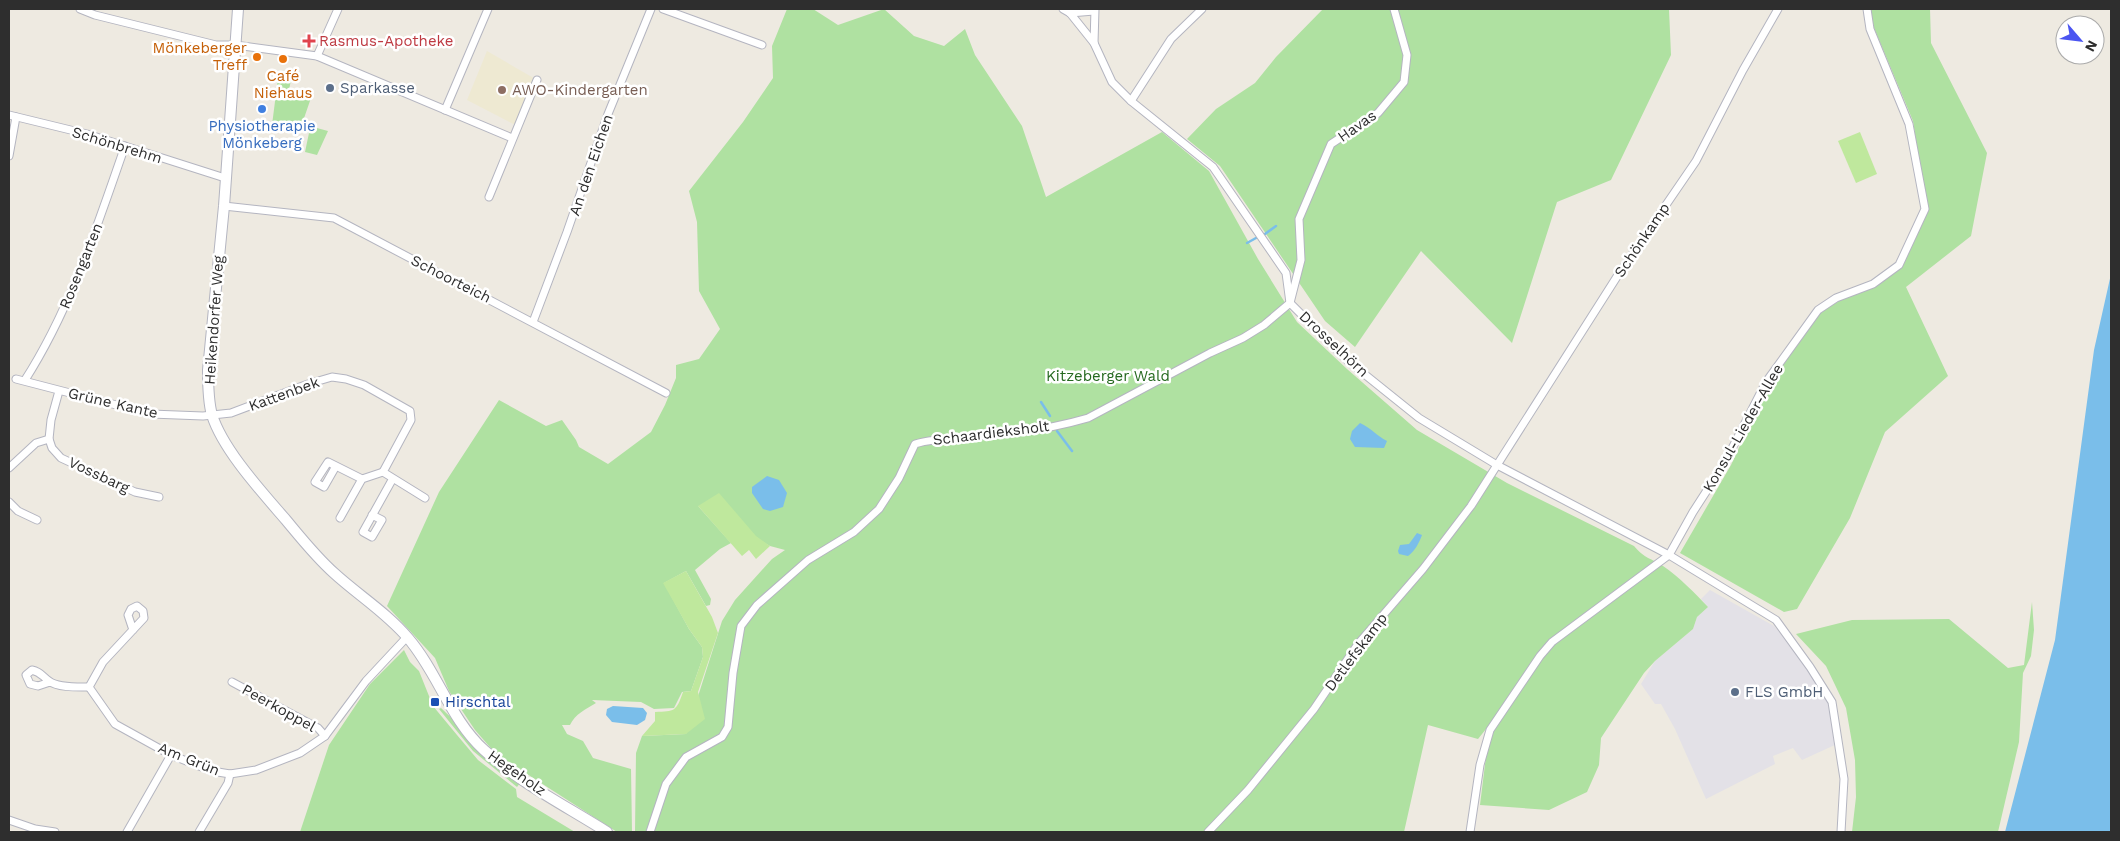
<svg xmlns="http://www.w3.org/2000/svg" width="2120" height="841" font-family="'Work Sans',sans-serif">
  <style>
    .industrial { fill: #e3e1e7 }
    .education { fill: #eee9d2 }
    .green { fill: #afe1a1 }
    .pitch { fill: #bfe89d }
    .water { fill: #7abeea }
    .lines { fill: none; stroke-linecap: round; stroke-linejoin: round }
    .stream { stroke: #7abeea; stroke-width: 2.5 }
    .street-casing { stroke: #b4b5c0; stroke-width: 9 }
    .secondary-casing { stroke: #b4b5c0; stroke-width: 12 }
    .street { stroke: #fff; stroke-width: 7 }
    .secondary { stroke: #fff; stroke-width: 10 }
    .health-dot { fill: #e0444e; stroke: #fff; stroke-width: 2 }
    .food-dot { fill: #e8710a; stroke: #fff; stroke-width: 2 }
    .service-dot { fill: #5c6f8a; stroke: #fff; stroke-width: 2 }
    .education-dot { fill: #8d6e63; stroke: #fff; stroke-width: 2 }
    .shop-dot { fill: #3f7fe0; stroke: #fff; stroke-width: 2 }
    .transit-dot { fill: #1a4fb4; stroke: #fff; stroke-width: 2 }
    .labels { text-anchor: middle; stroke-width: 5; stroke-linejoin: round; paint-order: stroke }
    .health-label { font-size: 15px; fill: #be3a42; stroke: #fff; text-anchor: start }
    .food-label { font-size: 15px; fill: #c56008; stroke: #fff; text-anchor: end }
    .service-label { font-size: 15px; fill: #4e5e75; stroke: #fff; text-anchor: start }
    .education-label { font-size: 15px; fill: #785e54; stroke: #fff; text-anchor: start }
    .shop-label { font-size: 15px; fill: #366cbe; stroke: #fff }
    .street-label { font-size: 15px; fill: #2e2e2e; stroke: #fff }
    .park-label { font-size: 15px; fill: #25691f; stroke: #fff }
    .transit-label { font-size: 15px; fill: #164399; stroke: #fff; text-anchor: start }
  </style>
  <rect width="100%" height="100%" fill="#eeeae1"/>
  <polygon class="industrial" points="1710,590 1774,626 1808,666 1829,701 1837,744 1802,760 1793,748 1773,756 1775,764 1706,799 1675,729 1661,704 1655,704 1641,684 1655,661 1693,629 1697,617 1708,607 1701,599"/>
  <polygon class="education" points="487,51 537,80 517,126 467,100"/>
  <g class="green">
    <path d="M787 9H813L838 25 884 9 914 36 944 46 965 29 975 55 1022 126 1046 197 1162 132 1209 171 1258 259 1297 322 1347 369 1417 430 1507 483 1634 546C1645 559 1651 558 1663 566 1679 577 1695 593 1708 607L1697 617 1693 629 1655 661 1644 673 1601 738 1599 765 1587 792 1549 810 1480 805 1490 724 1478 739 1428 725 1404 832H635L636 753 642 736 686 734 722 621 735 600 772 559 785 550 770 546 698 506 731 543 720 549 695 570 711 599 710 605 706 606 686 571 664 583 689 629 702 647 703 657 691 691 682 692 674 708 654 709 641 702 592 700 596 703C586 709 575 714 570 725H562L567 734 583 741 593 758 631 769 632 832H617L496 754 475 730 449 691 435 658 387 606 439 492 499 400 546 426 562 420 576 440 579 447 608 464 651 432 665 405 676 378V365L699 359 720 329 699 291 697 222 689 191 743 122 773 78 772 46Z"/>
    <polygon points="1323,9 1669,9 1671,55 1611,180 1557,202 1512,343 1421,251 1355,347 1325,321 1220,166 1187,139 1216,109 1255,83 1276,57"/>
    <polygon points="1870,9 1930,9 1931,43 1987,153 1971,236 1906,287 1948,376 1885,432 1850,518 1797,609 1784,612 1680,553 1731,465 1769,383 1820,312 1901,266 1926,209 1913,121 1874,28"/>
    <polygon points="278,78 291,80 289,90 312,95 302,124 328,131 317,155 305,152 309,133 272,125"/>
    <polygon points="2032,602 2034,630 2031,656 2023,673 2019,742 1998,832 1852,832 1856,797 1855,760 1846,708 1826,666 1796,634 1852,620 1949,619 2008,668 2024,665"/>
    <polygon points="404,650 410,662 419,671 433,706 457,735 478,760 516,789 517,797 575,832 300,832 329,745 370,684"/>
    <polygon points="441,708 520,783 517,787 473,751 439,709"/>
  </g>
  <g class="pitch">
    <polygon points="1860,132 1877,174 1856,183 1838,141"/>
    <polygon points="719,493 756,536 770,546 756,559 749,550 742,556 698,506"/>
    <path d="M686 571 712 617 718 633 698 692 705 719 686 734 642 736 655 721V712C675 711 676 712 683 692L691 691 703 657 702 647 689 629 663 583Z"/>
  </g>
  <g class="water">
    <polygon points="2111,274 2111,832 2005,832 2055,640 2094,350"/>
    <path d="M1360 423C1371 428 1377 436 1387 441L1384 448 1355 447 1350 439 1352 431Z"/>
    <polygon points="767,476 779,480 787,493 783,507 770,511 763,509 752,493 752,487"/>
    <path d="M1417 533 1422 535C1419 543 1415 551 1408 556L1399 554 1398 551 1400 545 1409 544Z"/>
    <polygon points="613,706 643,708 647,713 645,720 637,725 612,722 606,715 607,709"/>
  </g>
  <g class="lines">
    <g class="stream">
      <polyline points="1265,234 1276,226"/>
      <polyline points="1247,243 1256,238"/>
      <polyline points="1041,402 1050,416"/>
      <polyline points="1057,431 1072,451"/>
    </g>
    <defs>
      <g id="street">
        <polyline points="80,9 95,15 216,45 235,45 317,56 512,138"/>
        <polyline points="663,9 762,45"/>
        <polyline points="1063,9 1070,13 1094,43"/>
        <polyline points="1095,9 1094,43 1112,82 1131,101 1213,167 1286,273 1290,303 1348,361 1419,418 1497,465 1669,555 1776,620 1810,667 1832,702 1844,779 1841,832"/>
        <polyline points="1070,13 1094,11"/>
        <polyline points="317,56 338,9"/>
        <polyline points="1131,101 1171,39 1202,9"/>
        <polyline points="445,110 488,9"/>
        <polyline points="9,115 87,134 225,178"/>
        <polyline points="9,156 16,117"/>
        <polyline points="489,197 537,80"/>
        <polyline points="224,206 334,218 666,393"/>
        <polyline points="533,322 567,232 608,114 651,9"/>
        <polyline points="16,379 151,414 203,416 231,413 308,384 332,377 346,379 364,385 410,411 411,420 383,472 425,498"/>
        <path d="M25 380C71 308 97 226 125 146"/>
        <polyline points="59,391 51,420 49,439 52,448 61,458 135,492 159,497"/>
        <polyline points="336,466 324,487 315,482 328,462 362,479"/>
        <polyline points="9,468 36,443 49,439"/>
        <polyline points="9,502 18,511 37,520"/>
        <polyline points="372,515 382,520 372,537 363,532 392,480"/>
        <polyline points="340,518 362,479 383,472"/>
        <polyline points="133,630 128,615 131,609 137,606 143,611 144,618 103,662 89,687 115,724 171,755 212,771 230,774 256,770 300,753 325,736 366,681 407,637"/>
        <path d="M50 682 38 686 30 684 26 675 32 670C41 672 42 676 49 681 58 688 78 687 89 687"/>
        <polyline points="232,682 318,728 325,736"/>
        <polyline points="9,820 35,829 55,832"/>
        <polyline points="127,832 171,755"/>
        <polyline points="199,832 228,783 230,774"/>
        <path d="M650 832 666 784 686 757 722 737 728 727 733 673 741 626 757 605 808 560 854 532 879 509 899 478 915 444C938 437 964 438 988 435 1020 433 1057 427 1088 418L1210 353 1243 338 1264 325 1290 303 1301 260 1299 219 1331 144 1378 113 1404 82 1407 55 1394 9"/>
        <polyline points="1208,832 1248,790 1314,709 1358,644 1423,569 1471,506 1618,275 1696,161 1743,70 1778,9"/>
        <polyline points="1470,832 1480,765 1490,730 1540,656 1552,642 1669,555 1693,512 1724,464 1766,382 1818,310 1836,298 1873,284 1899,265 1925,209 1909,124 1870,29 1867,9"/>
      </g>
      <path id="secondary" d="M238 9 224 206 208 370C208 385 208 401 212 415 223 450 262 492 286 520 301 538 316 557 334 573 358 595 387 613 408 638 438 673 450 719 484 750 520 783 566 806 607 832"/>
    </defs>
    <use href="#street" class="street-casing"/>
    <use href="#secondary" class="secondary-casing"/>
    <use href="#street" class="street"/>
    <use href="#secondary" class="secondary"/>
  </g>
  <path class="health-dot" d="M306.5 33.5h5v5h5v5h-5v5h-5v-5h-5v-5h5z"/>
  <g class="food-dot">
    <circle cx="257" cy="57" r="5"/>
    <circle cx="283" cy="59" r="5"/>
  </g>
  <g class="service-dot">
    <circle cx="330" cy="88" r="5"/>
    <circle cx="1735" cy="692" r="5"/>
  </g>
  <circle class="education-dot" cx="502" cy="90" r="5"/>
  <circle class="shop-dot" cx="262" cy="109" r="5"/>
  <rect class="transit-dot" x="430" y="697" width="10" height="10" rx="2.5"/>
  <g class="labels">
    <g class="health-label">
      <text x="319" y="46">Rasmus-Apotheke</text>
    </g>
    <g class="food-label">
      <text x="247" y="53">Mönkeberger<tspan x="247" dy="17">Treff</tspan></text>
      <text x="283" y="81" text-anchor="middle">Café<tspan x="283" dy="17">Niehaus</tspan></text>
    </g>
    <g class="service-label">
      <text x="340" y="93">Sparkasse</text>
      <text x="1745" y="697">FLS GmbH</text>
    </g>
    <g class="education-label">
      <text x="512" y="95">AWO-Kindergarten</text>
    </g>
    <g class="shop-label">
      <text x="262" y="131">Physiotherapie<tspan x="262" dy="17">Mönkeberg</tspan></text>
    </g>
    <g class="street-label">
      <text transform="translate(1357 126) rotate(-35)" y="5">Havas</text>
      <text transform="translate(117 145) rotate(17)" y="5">Schönbrehm</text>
      <text transform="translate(591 165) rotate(-71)" y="5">An den Eichen</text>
      <text transform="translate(1642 240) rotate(-56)" y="5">Schönkamp</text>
      <text transform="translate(81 266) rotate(-68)" y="5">Rosengarten</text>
      <text transform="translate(451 279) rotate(27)" y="5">Schoorteich</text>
      <text transform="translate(214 320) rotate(-86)" y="5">Heikendorfer Weg</text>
      <text transform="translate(1334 344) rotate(43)" y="5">Drosselhörn</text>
      <text transform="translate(284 394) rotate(-20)" y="5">Kattenbek</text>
      <text transform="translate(113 403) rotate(13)" y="5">Grüne Kante</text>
      <text transform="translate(1743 428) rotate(-60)" y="5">Konsul-Lieder-Allee</text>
      <text transform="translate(991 433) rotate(-7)" y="5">Schaardieksholt</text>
      <text transform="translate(99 475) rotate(25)" y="5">Vossbarg</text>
      <text transform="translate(1356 652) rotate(-53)" y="5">Detlefskamp</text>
      <text transform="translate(279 708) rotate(29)" y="5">Peerkoppel</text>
      <text transform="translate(189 759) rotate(22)" y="5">Am Grün</text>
      <text transform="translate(517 773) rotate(35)" y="5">Hegeholz</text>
    </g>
    <g class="park-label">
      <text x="1108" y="381">Kitzeberger Wald</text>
    </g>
    <g class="transit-label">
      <text x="445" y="707">Hirschtal</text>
    </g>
  </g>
  <rect width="2120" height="841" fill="none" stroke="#2e2e2e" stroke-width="20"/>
  <g transform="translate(2080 40) rotate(118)"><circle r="24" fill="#ffffff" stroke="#ababab"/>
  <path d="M0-4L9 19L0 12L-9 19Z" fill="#4b55f1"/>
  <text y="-8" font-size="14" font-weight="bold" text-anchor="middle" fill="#2e2e2e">N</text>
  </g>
</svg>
